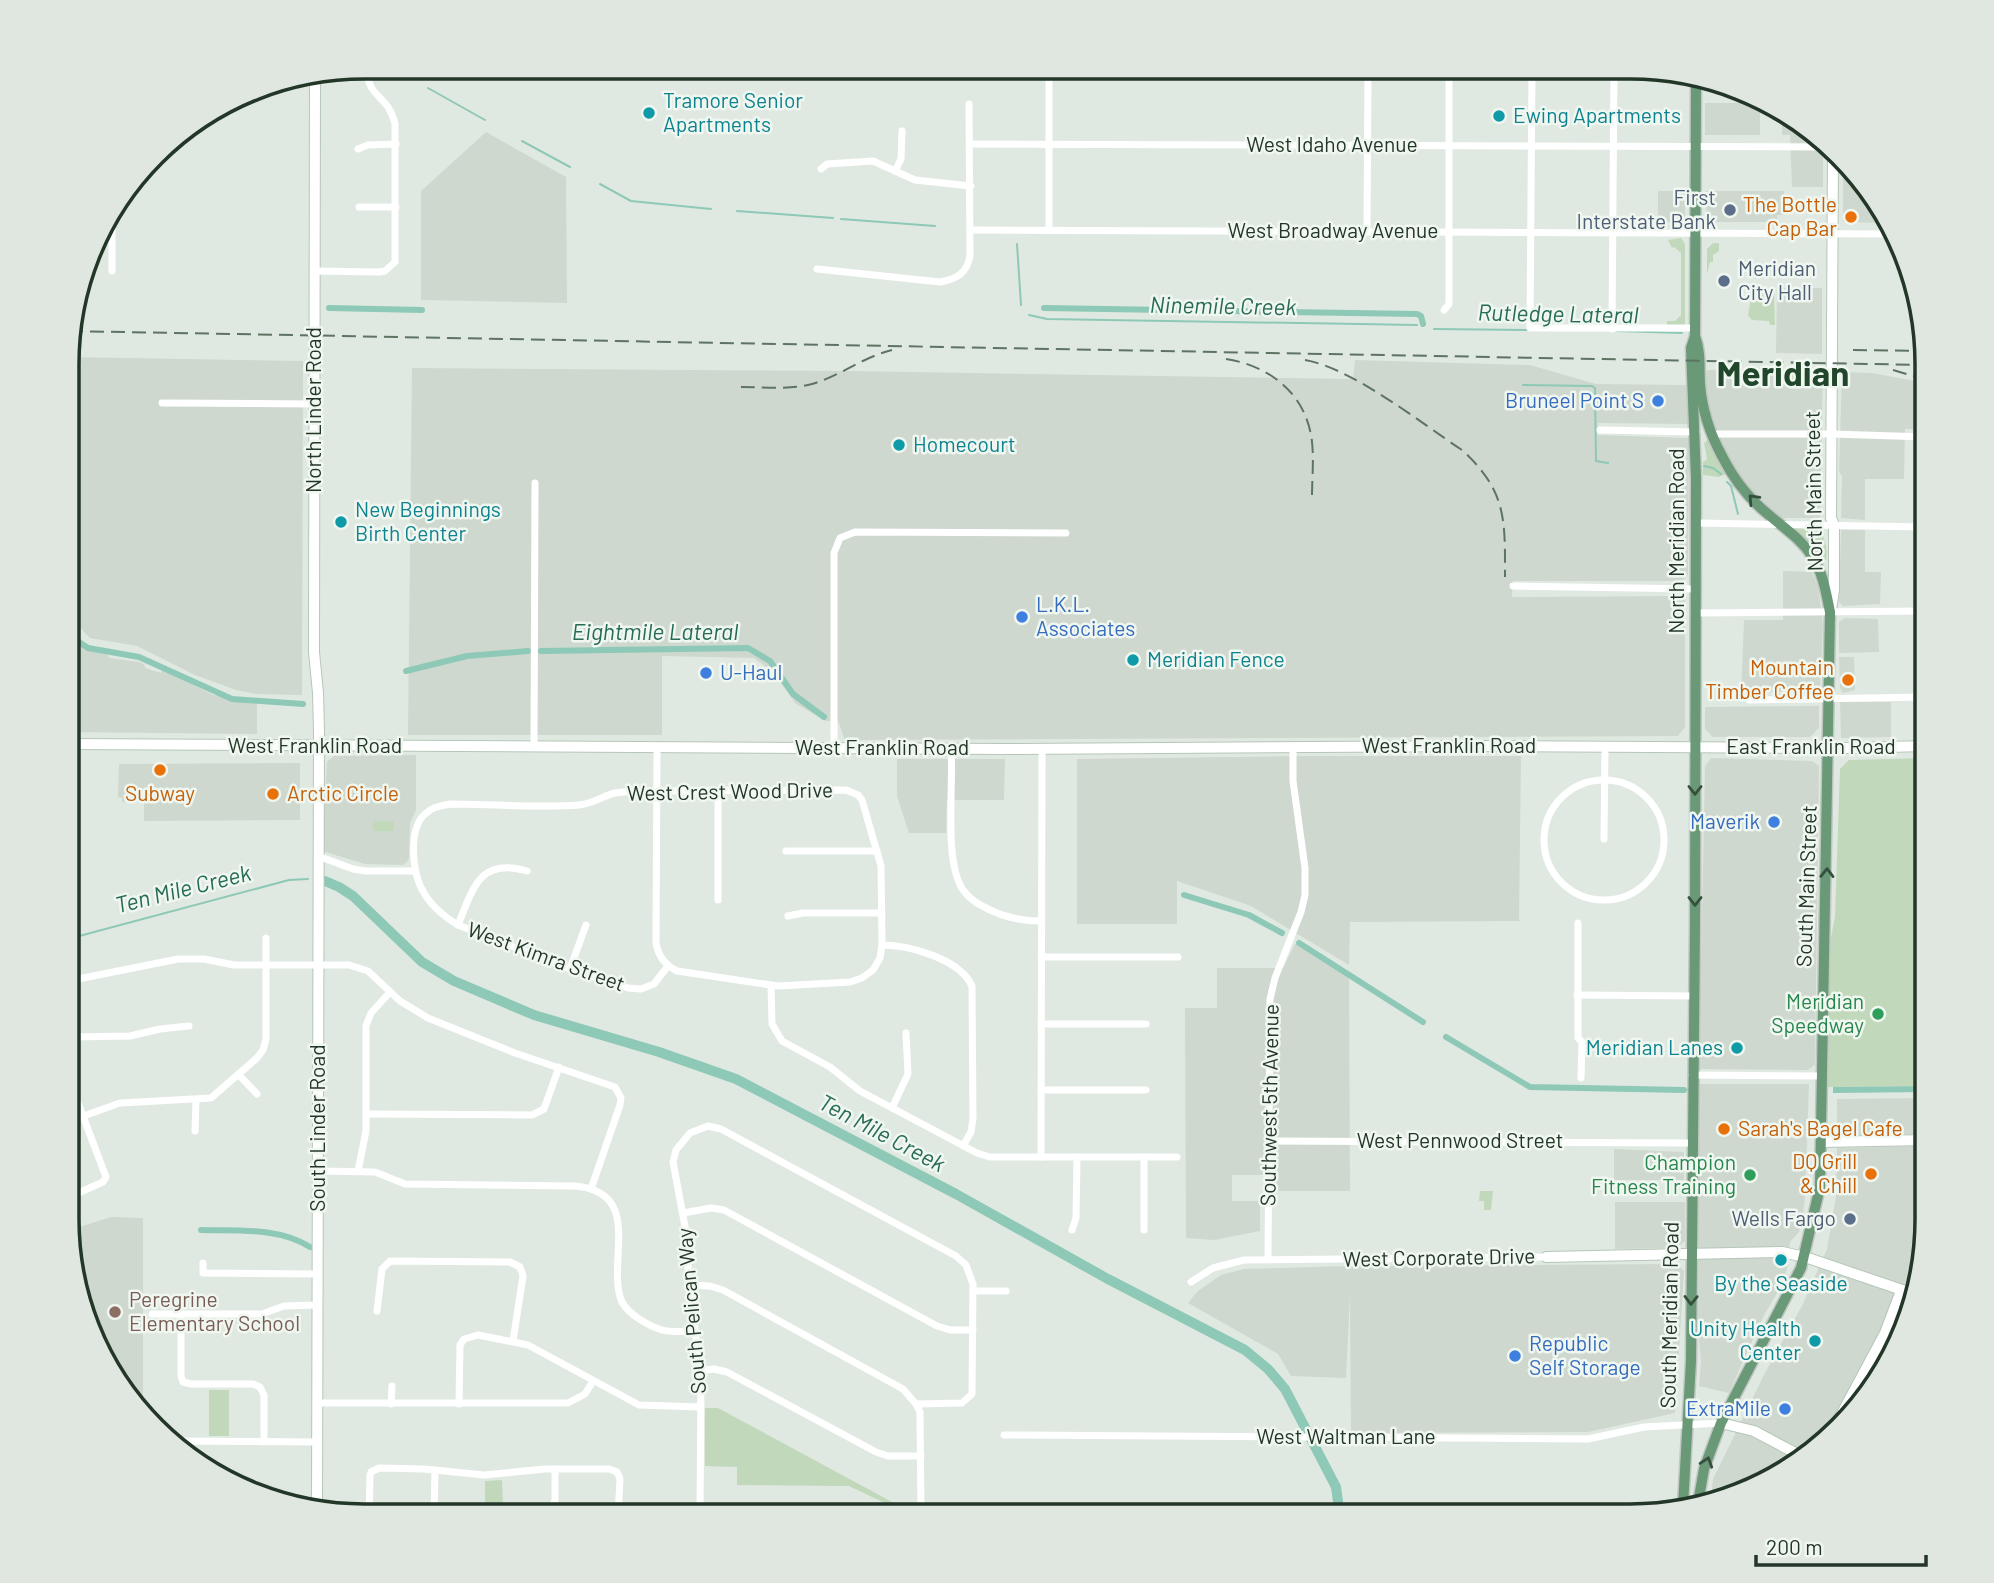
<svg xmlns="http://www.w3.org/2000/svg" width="1994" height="1583" font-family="Barlow,sans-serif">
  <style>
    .built { fill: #ced8cf }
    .green { fill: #c1d8bb }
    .water { fill: #8ec8b6 }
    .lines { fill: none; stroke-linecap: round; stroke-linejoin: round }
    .stream { stroke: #8ec8b6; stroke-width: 2 }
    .canal { stroke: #8ec8b6; stroke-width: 6 }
    .river { stroke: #8ec8b6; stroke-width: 10 }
    .secondary-casing { stroke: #b5c7b8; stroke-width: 12 }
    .primary-casing { stroke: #c1c7c3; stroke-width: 13 }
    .street { stroke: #fff; stroke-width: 7 }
    .secondary { stroke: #fff; stroke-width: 10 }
    .primary { stroke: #6a9977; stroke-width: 10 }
    .rail { stroke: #5d7363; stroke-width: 2; stroke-dasharray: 14 7; stroke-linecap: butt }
    .oneway { stroke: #35503c }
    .culture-dot { fill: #0f9aa8; stroke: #f0f6f0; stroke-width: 2.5 }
    .service-dot { fill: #5c6f8a; stroke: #f0f6f0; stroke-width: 2.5 }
    .food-dot { fill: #e8710a; stroke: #f0f6f0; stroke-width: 2.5 }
    .shop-dot { fill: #3f7fe0; stroke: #f0f6f0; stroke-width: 2.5 }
    .leisure-dot { fill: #2e9e5b; stroke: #f0f6f0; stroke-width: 2.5 }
    .education-dot { fill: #8d6e63; stroke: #f0f6f0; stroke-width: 2.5 }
    .labels { text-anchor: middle; stroke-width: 5; stroke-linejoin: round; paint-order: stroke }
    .culture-label { font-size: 21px; fill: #0d838f; stroke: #f0f6f0; text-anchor: start }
    .street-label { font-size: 21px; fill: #233728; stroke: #f0f6f0 }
    .service-label { font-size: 21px; fill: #4e5e75; stroke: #f0f6f0; text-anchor: end }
    .food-label { font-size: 21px; fill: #c56008; stroke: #f0f6f0; text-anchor: end }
    .shop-label { font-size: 21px; fill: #366cbe; stroke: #f0f6f0; text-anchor: end }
    .leisure-label { font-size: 21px; fill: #27864d; stroke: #f0f6f0; text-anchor: end }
    .education-label { font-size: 21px; fill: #785e54; stroke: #f0f6f0; text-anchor: start }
    .water-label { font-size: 23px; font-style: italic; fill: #256b56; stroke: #f0f6f0 }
    .town-label { font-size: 35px; font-weight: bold; fill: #21462c; stroke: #f0f6f0 }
    .rim { fill: none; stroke: #233728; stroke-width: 3.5 }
  </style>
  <rect width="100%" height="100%" fill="#e0e9e1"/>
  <g class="built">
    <rect x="1705" y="103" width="55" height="32"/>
    <polygon points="1782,113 1823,138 1823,187 1792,187 1790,135 1782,135"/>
    <polygon points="486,132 566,177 567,303 421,300 421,191"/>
    <polygon points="1843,162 1889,223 1843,222"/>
    <rect x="1658" y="191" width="27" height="31"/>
    <polygon points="1706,191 1784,191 1784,215 1777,215 1777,222 1707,222"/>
    <polygon points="1777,288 1822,288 1822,354 1776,353"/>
    <polygon points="69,357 303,361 302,695 256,694 236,690 195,675 137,646 90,638 68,615"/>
    <polygon points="1355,360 1530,365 1596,384 1686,385 1689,424 1598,423 1597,435 1689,438 1688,575 1682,581 1513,581 1512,597 1685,596 1685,727 1678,736 845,740 838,721 826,721 796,704 772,671 754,658 662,656 662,735 408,735 412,368 851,371 1353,379"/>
    <polygon points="1707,370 1823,371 1820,518 1781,518 1747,486 1731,462 1713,423 1707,396 1705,377"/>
    <polygon points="1842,372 1872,373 1915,381 1927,389 1927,429 1905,429 1904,479 1865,479 1865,520 1841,518 1842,477 1839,471"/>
    <polygon points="1841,530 1865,530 1865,572 1881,572 1880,604 1843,606 1839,602"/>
    <polygon points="1783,571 1812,572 1818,586 1823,625 1820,689 1817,691 1741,693 1744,620 1783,620"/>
    <polygon points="1845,618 1878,619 1879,652 1839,653 1839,622"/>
    <polygon points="68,622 74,629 70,634 82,647 108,655 109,658 139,662 144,664 145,668 161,673 162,669 213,695 257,701 257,734 68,732"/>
    <polygon points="1839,657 1854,657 1855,690 1843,693 1840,688"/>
    <polygon points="1840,702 1891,702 1891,737 1841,738"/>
    <polygon points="1819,706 1819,728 1810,737 1713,737 1705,729 1705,707"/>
    <polygon points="416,755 416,810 410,823 409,858 407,862 402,865 365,864 322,851 327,762 334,756"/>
    <polygon points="1305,756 1521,756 1519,919 1521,921 1350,922 1349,965 1251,906 1177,881 1177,924 1077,924 1077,759"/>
    <polygon points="1711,758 1812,761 1819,766 1815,1065 1808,1070 1699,1069 1705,766"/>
    <polygon points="897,759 1005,759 1004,800 947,800 946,833 909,833 897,796"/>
    <polygon points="300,763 300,820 144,821 144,802 122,802 122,798 118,797 119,764"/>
    <polygon points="1295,944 1349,978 1350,1191 1276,1191 1276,1175 1232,1175 1232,1201 1260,1201 1260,1231 1214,1240 1186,1238 1185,1008 1217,1008 1217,968 1283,968"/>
    <polygon points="1699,1084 1809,1084 1805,1198 1802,1222 1799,1232 1790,1242 1787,1269 1777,1293 1762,1319 1729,1393 1699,1386 1701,1361 1698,1331"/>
    <polygon points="1927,1098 1927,1134 1837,1135 1837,1099"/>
    <polygon points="1927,1146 1927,1239 1905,1333 1853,1416 1744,1494 1711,1500 1713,1479 1766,1371 1803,1304 1827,1249 1836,1196 1837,1148"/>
    <polygon points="1614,1149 1684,1152 1684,1180 1614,1180"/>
    <polygon points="1615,1202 1685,1202 1685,1241 1676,1248 1615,1249"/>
    <polygon points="111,1217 143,1218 143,1410 97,1351 67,1239 67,1231"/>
    <polygon points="1677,1264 1684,1271 1675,1413 1588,1432 1351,1433 1350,1294 1346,1378 1291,1376 1278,1354 1188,1303 1198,1291 1221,1275 1244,1269 1350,1266"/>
  </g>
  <g class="green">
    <polygon points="1681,238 1685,244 1685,325 1667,325 1667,321 1675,321 1681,315 1681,253 1674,247 1672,248 1668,240"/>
    <polygon points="1713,243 1719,243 1719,251 1713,255 1713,262 1710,262 1707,274 1707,249"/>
    <polygon points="1763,288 1774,294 1775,325 1770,325 1769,321 1752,320 1748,315 1751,298"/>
    <polygon points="1708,440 1725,474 1719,477 1703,475 1703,462 1707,459 1704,443"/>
    <path d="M1793 528C1800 528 1811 527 1817 529 1824 532 1829 553 1826 560L1819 561Z"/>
    <polygon points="1927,758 1927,1086 1828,1087 1830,943 1835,917 1840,769 1849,760"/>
    <polygon points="373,821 394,822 393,831 373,831"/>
    <polygon points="1480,1191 1493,1191 1491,1210 1484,1210 1484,1201 1479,1201"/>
    <rect x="209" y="1390" width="20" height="46"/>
    <polygon points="705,1408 718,1408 892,1502 914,1505 914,1509 891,1506 849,1486 737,1485 737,1467 705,1466"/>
    <polygon points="502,1480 503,1507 518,1507 515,1516 466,1516 466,1508 485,1507 485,1481"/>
  </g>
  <polygon class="water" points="1927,1086 1927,1092 1833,1093 1833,1087"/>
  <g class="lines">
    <g class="stream">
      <polyline points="428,88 485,120"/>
      <polyline points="522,141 570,167"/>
      <polyline points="600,184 631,201 711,209"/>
      <polyline points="737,211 833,218"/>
      <polyline points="841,219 935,226"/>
      <polyline points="1017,244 1021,305"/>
      <polyline points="1029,315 1047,319 1417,325"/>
      <polyline points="1434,329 1527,330"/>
      <polyline points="1617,331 1682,333"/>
      <polyline points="1523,385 1592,386 1595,388 1596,461 1608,463"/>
      <polyline points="1704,466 1713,468 1721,474"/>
      <polyline points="1727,482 1731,486 1738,514"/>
      <polyline points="68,939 289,880 308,879"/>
    </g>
    <g class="canal">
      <polyline points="329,308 422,310"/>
      <polyline points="1044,308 1417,314 1421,316 1423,324"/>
      <polyline points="71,633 79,642 88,648 139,657 232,699 303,704"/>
      <polyline points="541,651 748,648 770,661 793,694 824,717"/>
      <polyline points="406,671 467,656 528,651"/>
      <polyline points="1184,895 1249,915 1282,933"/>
      <polyline points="1299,943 1423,1022"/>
      <polyline points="1446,1037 1530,1087 1684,1090"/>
      <path d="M201 1230C237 1231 279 1227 310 1247"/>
    </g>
    <polyline class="river" points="325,881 339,887 353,896 422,962 454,981 534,1015 659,1052 736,1079 956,1194 1106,1278 1245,1350 1268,1369 1285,1389 1336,1487 1340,1516"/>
    <defs>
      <g id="secondary">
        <polyline points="315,75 314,652 318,693 319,731 317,1509"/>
        <polyline points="1831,610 1834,590 1834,525 1831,518 1833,149"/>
        <polyline points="68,744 1006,749 1481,746 1845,748 1927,746"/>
        <polyline points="1821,1142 1927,1140"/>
        <polyline points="1546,1257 1782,1252 1805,1257 1914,1294"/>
        <polyline points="1721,1423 1754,1431 1799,1455"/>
        <polyline points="1833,1430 1885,1333 1901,1291"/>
      </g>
      <g id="primary">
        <path d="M1695 336C1701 352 1699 367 1700 384 1702 409 1710 434 1722 456 1733 478 1749 499 1769 515 1784 528 1801 539 1812 556 1823 573 1826 592 1830 612L1820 1187 1801 1268 1721 1423 1704 1469 1698 1503"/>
        <polyline points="1683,1506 1691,1361 1695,924 1696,478 1691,348 1695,336 1696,78"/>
      </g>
    </defs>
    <use href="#secondary" class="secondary-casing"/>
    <use href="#primary" class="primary-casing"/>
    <g class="street">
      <polyline points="1049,67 1049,230"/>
      <polyline points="1532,67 1530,328 1695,328"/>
      <polyline points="970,144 1831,147"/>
      <polyline points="358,149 368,145 396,144"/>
      <polyline points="821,169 827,164 873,161 915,180 971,186"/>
      <polyline points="895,171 901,159 902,131"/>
      <polyline points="359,207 396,207"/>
      <polyline points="971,230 1897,234"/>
      <polyline points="1367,232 1368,67"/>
      <path d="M817 269 940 282C957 279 967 273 970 256L969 104"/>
      <polyline points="112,271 112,209"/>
      <path d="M315 271 379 272 385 271 395 262V124C388 93 367 100 367 67"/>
      <polyline points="1444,310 1449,304 1449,67"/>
      <polyline points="1612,329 1614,67"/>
      <polyline points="162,403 314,404"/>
      <polyline points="1600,430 1696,432"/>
      <polyline points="1712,434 1832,434 1927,437"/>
      <polyline points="1927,437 1927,746"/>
      <polyline points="1697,523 1927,527"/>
      <polyline points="1513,586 1696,589"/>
      <polyline points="1696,613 1927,611"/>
      <polyline points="1749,700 1927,697"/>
      <polyline points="534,747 535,483"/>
      <path d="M657 747C657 813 656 878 656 943 658 956 665 965 677 971L778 986 850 982 862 978 873 970 880 958 882 945 881 866 862 800 858 795 846 790 664 791C648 791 631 790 615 793 603 796 592 804 579 805 537 808 492 804 450 804 440 806 432 807 425 814 408 829 412 874 423 891 430 905 445 917 458 925L570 969 628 988 641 989 654 984 668 966"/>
      <polyline points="834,748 834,553 840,538 855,532 1066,533"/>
      <path d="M951 749C954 784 943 865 964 891 970 900 980 905 990 910 1007 918 1022 921 1041 921"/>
      <circle cx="1604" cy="840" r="60"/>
      <polyline points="1604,839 1605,746"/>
      <polyline points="786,851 877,851"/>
      <polyline points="318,856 353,869 365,871 414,871"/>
      <polyline points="718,900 718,791"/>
      <polyline points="788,916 803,913 882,913"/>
      <polyline points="1578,923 1578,1038 1582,1042 1581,1078"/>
      <path d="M458 925C473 888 480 857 527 871"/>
      <path d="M882 945C909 945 960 959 972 986L973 1119 971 1132 963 1146"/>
      <polyline points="1041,957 1178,957"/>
      <polyline points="570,969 586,925"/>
      <polyline points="68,981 178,959 204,959 234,965 349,965 368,971 400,1001 428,1018 515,1053 615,1087 621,1098 620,1105 591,1189"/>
      <polyline points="771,985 772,1024 782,1041 830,1067 860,1091 977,1153 990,1157 1177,1157"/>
      <polyline points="1577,995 1694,996"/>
      <polyline points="1041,1024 1146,1024"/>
      <polyline points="72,1037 130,1036 160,1029 189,1026"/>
      <polyline points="239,1075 257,1094"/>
      <polyline points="1692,1075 1821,1076"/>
      <polyline points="1041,1090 1146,1090"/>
      <polyline points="892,1108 908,1074 906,1033"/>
      <polyline points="366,1114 532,1115 544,1109 559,1067"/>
      <polyline points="67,1122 120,1103 211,1098 257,1058 263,1050 266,1039 266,938"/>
      <polyline points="195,1131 196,1100"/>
      <polyline points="1270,1141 1692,1143"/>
      <polyline points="1041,1157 1042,749"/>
      <polyline points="1144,1157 1144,1230"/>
      <path d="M318 1171 375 1172 405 1184 574 1186C646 1191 605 1264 622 1302 629 1315 649 1326 662 1330 672 1333 684 1331 695 1331"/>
      <polyline points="358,1171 366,1131 366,1026 371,1013 390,992"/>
      <polyline points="67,1198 103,1182 106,1177 72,1087 72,980"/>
      <polyline points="683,1213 711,1208 724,1210 937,1326 950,1330 973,1330"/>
      <polyline points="1072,1230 1076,1218 1077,1157"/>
      <polyline points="1268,1259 1270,999 1275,978 1301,912 1305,895 1305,868 1293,781 1293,747"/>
      <polyline points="203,1263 203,1273 317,1274"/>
      <polyline points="1191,1282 1213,1268 1244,1260 1546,1257"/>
      <polyline points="689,1285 710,1286 723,1290 903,1389 916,1404 920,1412 921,1516"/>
      <polyline points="973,1291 1006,1291"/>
      <polyline points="377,1311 382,1269 390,1261 510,1262 520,1267 523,1276 513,1341"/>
      <polyline points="152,1314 262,1314 284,1306 317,1305"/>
      <polyline points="181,1314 181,1376 183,1382 191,1384 253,1384 260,1387 264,1395 264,1442"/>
      <polyline points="700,1371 714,1369 727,1372 876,1452 888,1456 921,1456"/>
      <polyline points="317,1403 568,1403 585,1394 593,1381"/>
      <polyline points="391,1404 392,1386"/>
      <polyline points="459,1404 460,1345 464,1339 478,1335 528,1345 639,1405 701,1407"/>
      <polyline points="1004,1435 1588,1439 1644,1427 1721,1423"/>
      <polyline points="167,1441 317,1442"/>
      <polyline points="369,1516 370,1476 371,1472 379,1468 424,1469 484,1475 545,1469 609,1469 617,1472 620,1479 618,1516"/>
      <polyline points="434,1516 435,1470"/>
      <polyline points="550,1516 555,1500 555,1469"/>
      <polyline points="700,1516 701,1377 689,1285 686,1232 673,1162 676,1150 690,1133 708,1126 721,1129 956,1256 966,1265 973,1284 972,1394 962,1403 916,1404"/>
    </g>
    <use href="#secondary" class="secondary"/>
    <use href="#primary" class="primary"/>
    <g class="rail">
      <polyline points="69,331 1927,365"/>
      <polyline points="1853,350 1924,351"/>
      <path d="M1226 359C1271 366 1307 395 1312 442 1314 460 1312 479 1312 497"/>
      <path d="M1305 360C1352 368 1421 423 1462 450 1507 491 1505 520 1505 577"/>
      <polyline points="1893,370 1927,380"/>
      <path d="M741 387C764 387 790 390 812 384 840 376 863 357 892 350"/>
    </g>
  </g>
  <defs><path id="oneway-chevron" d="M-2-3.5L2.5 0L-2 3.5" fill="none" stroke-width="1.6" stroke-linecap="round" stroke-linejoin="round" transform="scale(1.75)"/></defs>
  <g class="oneway">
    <use href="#oneway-chevron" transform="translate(1753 499) rotate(-133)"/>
    <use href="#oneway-chevron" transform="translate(1695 790) rotate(90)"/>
    <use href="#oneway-chevron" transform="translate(1827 873) rotate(-89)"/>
    <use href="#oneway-chevron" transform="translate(1695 901) rotate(90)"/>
    <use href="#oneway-chevron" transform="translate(1691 1300) rotate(91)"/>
    <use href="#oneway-chevron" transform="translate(1707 1462) rotate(-72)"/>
  </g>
  <g class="culture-dot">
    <circle cx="649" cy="113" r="7"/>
    <circle cx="1499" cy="116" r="7"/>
    <circle cx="899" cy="445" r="7"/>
    <circle cx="341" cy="522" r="7"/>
    <circle cx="1133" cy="660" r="7"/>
    <circle cx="1737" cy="1048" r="7"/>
    <circle cx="1781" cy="1260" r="7"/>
    <circle cx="1815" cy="1341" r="7"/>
  </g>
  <g class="service-dot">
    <circle cx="1730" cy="210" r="7"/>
    <circle cx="1724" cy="281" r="7"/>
    <circle cx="1850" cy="1219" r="7"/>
  </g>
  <g class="food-dot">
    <circle cx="1851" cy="217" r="7"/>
    <circle cx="1848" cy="680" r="7"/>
    <circle cx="160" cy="770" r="7"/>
    <circle cx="273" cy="794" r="7"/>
    <circle cx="1724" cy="1129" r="7"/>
    <circle cx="1871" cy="1174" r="7"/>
  </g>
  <g class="shop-dot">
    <circle cx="1658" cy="401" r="7"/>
    <circle cx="1022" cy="617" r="7"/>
    <circle cx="706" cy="673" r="7"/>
    <circle cx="1774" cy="822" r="7"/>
    <circle cx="1515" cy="1356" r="7"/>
    <circle cx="1785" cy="1409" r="7"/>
  </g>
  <g class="leisure-dot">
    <circle cx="1878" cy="1014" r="7"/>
    <circle cx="1750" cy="1175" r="7"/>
  </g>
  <circle class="education-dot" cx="115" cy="1312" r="7"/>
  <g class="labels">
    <g class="culture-label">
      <text x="663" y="108">Tramore Senior<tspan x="663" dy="24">Apartments</tspan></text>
      <text x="1513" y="123">Ewing Apartments</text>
      <text x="913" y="452">Homecourt</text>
      <text x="355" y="517">New Beginnings<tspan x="355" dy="24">Birth Center</tspan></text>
      <text x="1147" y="667">Meridian Fence</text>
      <text x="1723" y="1055" text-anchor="end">Meridian Lanes</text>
      <text x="1781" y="1291" text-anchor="middle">By the Seaside</text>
      <text x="1801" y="1336" text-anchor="end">Unity Health<tspan x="1801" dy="24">Center</tspan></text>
    </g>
    <g class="street-label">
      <text x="1332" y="152">West Idaho Avenue</text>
      <text x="1333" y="238">West Broadway Avenue</text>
      <text transform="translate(314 410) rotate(-90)" y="7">North Linder Road</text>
      <text transform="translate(1814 491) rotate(-91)" y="7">North Main Street</text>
      <text transform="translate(1677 541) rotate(-90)" y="7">North Meridian Road</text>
      <text x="315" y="753">West Franklin Road</text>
      <text x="1449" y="753">West Franklin Road</text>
      <text x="1811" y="754">East Franklin Road</text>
      <text x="882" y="755">West Franklin Road</text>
      <text transform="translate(730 792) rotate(-1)" y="7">West Crest Wood Drive</text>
      <text transform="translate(1807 886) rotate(-88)" y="7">South Main Street</text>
      <text transform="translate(546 957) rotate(20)" y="7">West Kimra Street</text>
      <text transform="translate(1270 1105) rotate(-89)" y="7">Southwest 5th Avenue</text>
      <text transform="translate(318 1128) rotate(-90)" y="7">South Linder Road</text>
      <text x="1460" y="1148">West Pennwood Street</text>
      <text transform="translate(1439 1258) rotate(-1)" y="7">West Corporate Drive</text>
      <text transform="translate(692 1311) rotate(-95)" y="7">South Pelican Way</text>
      <text transform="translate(1670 1315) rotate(-89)" y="7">South Meridian Road</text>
      <text x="1346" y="1444">West Waltman Lane</text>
    </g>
    <g class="service-label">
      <text x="1716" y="205">First<tspan x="1716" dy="24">Interstate Bank</tspan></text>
      <text x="1738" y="276" text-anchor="start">Meridian<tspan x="1738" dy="24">City Hall</tspan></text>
      <text x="1836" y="1226">Wells Fargo</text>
    </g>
    <g class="food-label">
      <text x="1837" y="212">The Bottle<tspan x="1837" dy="24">Cap Bar</tspan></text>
      <text x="1834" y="675">Mountain<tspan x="1834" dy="24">Timber Coffee</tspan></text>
      <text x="160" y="801" text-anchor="middle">Subway</text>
      <text x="287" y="801" text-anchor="start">Arctic Circle</text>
      <text x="1738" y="1136" text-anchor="start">Sarah's Bagel Cafe</text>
      <text x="1857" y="1169">DQ Grill<tspan x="1857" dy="24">&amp; Chill</tspan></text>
    </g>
    <g class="shop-label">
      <text x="1644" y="408">Bruneel Point S</text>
      <text x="1036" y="612" text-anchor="start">L.K.L.<tspan x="1036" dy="24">Associates</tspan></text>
      <text x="720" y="680" text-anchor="start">U-Haul</text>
      <text x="1760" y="829">Maverik</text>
      <text x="1529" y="1351" text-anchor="start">Republic<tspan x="1529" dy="24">Self Storage</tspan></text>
      <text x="1771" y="1416">ExtraMile</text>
    </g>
    <g class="leisure-label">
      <text x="1864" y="1009">Meridian<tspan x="1864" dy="24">Speedway</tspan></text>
      <text x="1736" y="1170">Champion<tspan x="1736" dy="24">Fitness Training</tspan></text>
    </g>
    <g class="education-label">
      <text x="129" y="1307">Peregrine<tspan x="129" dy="24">Elementary School</tspan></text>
    </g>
    <g class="water-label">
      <text transform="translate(1223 306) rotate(1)" y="8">Ninemile Creek</text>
      <text transform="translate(1558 314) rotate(1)" y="8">Rutledge Lateral</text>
      <text x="655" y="640">Eightmile Lateral</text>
      <text transform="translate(183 889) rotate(-14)" y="8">Ten Mile Creek</text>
      <text transform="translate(882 1133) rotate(28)" y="8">Ten Mile Creek</text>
    </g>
    <g class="town-label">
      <text x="1783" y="386">Meridian</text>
    </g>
  </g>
  <path d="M0 0H1994V1583H0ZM364 79H1630A285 285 0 0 1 1915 364V1219A285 285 0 0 1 1630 1504H364A285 285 0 0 1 79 1219V364A285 285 0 0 1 364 79Z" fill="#e0e7e0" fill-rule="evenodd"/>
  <path class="rim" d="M364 79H1630A285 285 0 0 1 1915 364V1219A285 285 0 0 1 1630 1504H364A285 285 0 0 1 79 1219V364A285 285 0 0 1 364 79Z"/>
  <path d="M1756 1555v10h170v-10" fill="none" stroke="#233728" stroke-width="3.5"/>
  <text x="1766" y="1555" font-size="21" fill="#233728" stroke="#f0f6f0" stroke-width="5" paint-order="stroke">200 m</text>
</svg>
